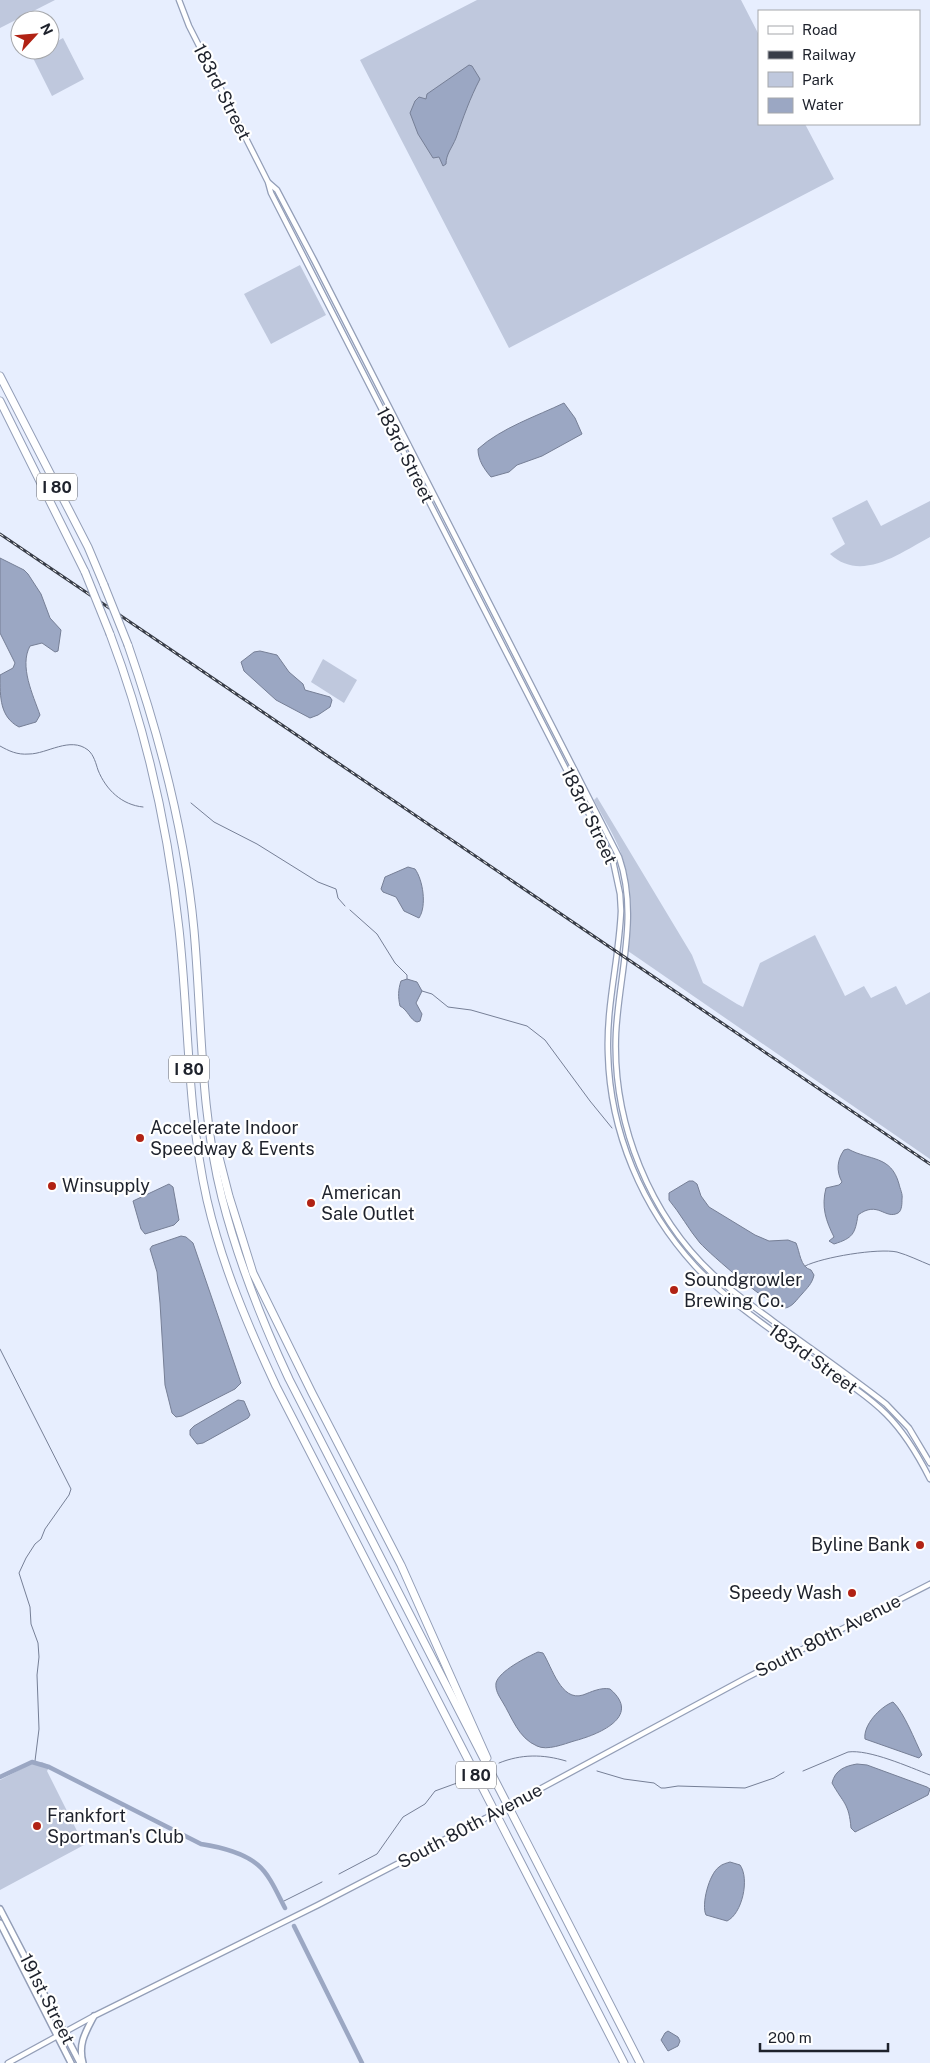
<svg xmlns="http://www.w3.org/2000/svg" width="930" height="2063" font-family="'Public Sans',sans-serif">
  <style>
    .green { fill: #bfc8dd }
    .water { fill: #9ba7c3; stroke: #767f96 }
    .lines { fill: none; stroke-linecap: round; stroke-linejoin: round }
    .stream { stroke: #767f96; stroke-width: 1 }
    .canal { stroke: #9ba7c3; stroke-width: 4.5 }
    .tertiary-casing { stroke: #939eb7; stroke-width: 7 }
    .secondary-casing { stroke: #939eb7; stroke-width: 8 }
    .motorway-casing { stroke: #939eb7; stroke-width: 9 }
    .tertiary { stroke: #fff; stroke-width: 4.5 }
    .secondary { stroke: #fff; stroke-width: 5 }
    .motorway { stroke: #fff; stroke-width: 7 }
    .rail-casing { stroke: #383d48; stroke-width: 3 }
    .rail { stroke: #fff; stroke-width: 1; stroke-dasharray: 4; stroke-linecap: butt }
    .tertiary-bridge-casing { stroke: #939eb7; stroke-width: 7; stroke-linecap: butt }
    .motorway-bridge-casing { stroke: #939eb7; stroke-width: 9; stroke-linecap: butt }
    .tertiary-bridge { stroke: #fff; stroke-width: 4.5 }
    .motorway-bridge { stroke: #fff; stroke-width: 7 }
    .poi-dot { fill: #b12214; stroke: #fff; stroke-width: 2 }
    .labels { text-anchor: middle; stroke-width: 4.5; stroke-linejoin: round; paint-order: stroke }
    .shield { fill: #fff; stroke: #62646b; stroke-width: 1 }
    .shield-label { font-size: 16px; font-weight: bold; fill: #1e222c }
    .street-label { font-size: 18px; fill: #1e222c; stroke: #fff }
    .poi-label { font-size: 18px; fill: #1e222c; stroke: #fff; text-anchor: start }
  </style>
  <rect width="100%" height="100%" fill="#e7eefe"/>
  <g class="green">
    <polygon points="0,0 55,0 0,28"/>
    <polygon points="477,0 741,0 759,35 759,124 805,124 834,179 509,348 360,60"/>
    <polygon points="63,38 84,79 52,96 32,56 40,50 50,50 50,45"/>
    <polygon points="300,265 326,315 271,344 244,294"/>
    <path d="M867 500 881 526 930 501V537C900 553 861 583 830 554L845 544 832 518Z"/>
    <polygon points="323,659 357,680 344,703 311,682"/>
    <path d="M597 797 692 955 703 983 737 1004 743 1007 760 963 815 935 845 996 864 986 871 998 896 986 906 1005 930 992V1159L628 951C633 916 632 881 619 848 612 831 602 816 594 800Z"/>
    <polygon points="42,1762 50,1766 47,1771 84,1845 0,1890 0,1780 33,1763"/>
  </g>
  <g class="water">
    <path d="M469 65 472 66 480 79C470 98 463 118 456 138 452 148 446 154 446 164L443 166 439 157 433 158 418 134 410 113 415 101 419 97 426 99 427 94Z"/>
    <path d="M564 403 575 418 582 434 542 456 517 465 509 472 491 477C484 469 478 460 478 449 501 428 537 416 564 403Z"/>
    <path d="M0 558 24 570 28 574 41 594 50 618 61 630 58 651 55 652 42 643 30 646C19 666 33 695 40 715L36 722 19 727C0 717 0 698 0 675L13 668 15 663 0 633Z"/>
    <polygon points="260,651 277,655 289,672 303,684 305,690 330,697 332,700 330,707 318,715 310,718 276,700 244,671 241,662 254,652"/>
    <path d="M408 867 415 869C423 880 427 906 419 918L404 911 396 897 383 892 381 889 385 877Z"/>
    <path d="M407 979 417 982 422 991 416 1003 422 1014 420 1021 417 1022C410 1020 408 1010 400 1006 398 997 398 990 401 981Z"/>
    <path d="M848 1149C870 1161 891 1155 899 1184 900 1189 903 1194 902 1199 902 1203 902 1211 898 1213 885 1220 878 1200 858 1215 855 1234 853 1238 834 1244L829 1241 834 1237C826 1221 821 1207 826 1188L839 1185 842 1182C836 1171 837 1160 844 1150Z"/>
    <path d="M689 1181H693L697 1184 701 1196 709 1207 755 1235 769 1241 788 1240 796 1243C800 1252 800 1267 811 1270L814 1275C812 1284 807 1288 802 1294 797 1299 792 1308 784 1308 773 1309 710 1254 700 1243 689 1230 680 1213 669 1200V1193Z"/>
    <polygon points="169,1184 173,1187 179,1220 174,1225 145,1234 141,1229 133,1201"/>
    <polygon points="181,1236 186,1237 193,1243 241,1383 235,1389 182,1416 176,1417 172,1413 165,1385 160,1303 157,1272 150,1249 152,1246"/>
    <polygon points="238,1400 244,1401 250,1415 248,1418 203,1443 197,1444 190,1435 190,1430 194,1426"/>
    <path d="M538 1652 543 1653C552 1667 561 1702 583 1695 591 1692 601 1687 610 1689 643 1717 597 1735 574 1741 564 1744 547 1751 537 1746 518 1738 512 1717 502 1701 499 1696 495 1690 496 1683 499 1671 527 1657 538 1652Z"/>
    <path d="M893 1702C904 1712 915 1741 922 1755L919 1758 865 1739C863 1725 880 1707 893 1702Z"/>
    <path d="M857 1764 867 1765 927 1787 930 1789 928 1795 855 1832 851 1828C849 1803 843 1803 832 1783 835 1770 845 1766 857 1764Z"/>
    <path d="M730 1862 740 1865C750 1879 742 1914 727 1921L706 1915C701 1905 709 1874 719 1867 722 1864 727 1863 730 1862Z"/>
    <polygon points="668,2031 678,2037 680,2041 678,2046 668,2051 661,2040 665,2033"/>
  </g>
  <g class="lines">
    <g class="stream">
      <path d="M0 746C9 751 17 755 29 754 47 754 70 736 88 750 94 755 96 764 98 770 106 790 122 805 143 807"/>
      <polyline points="191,803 214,822 257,844 318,882 336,889 338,898 345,906"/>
      <polyline points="350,910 377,934 395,963 407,975 407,979"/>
      <polyline points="422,991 432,994 448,1007 471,1010 527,1026 545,1040 590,1101 612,1128"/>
      <path d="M805 1266C823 1257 878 1248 897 1252 908 1255 920 1261 930 1265"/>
      <polyline points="0,1349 71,1489 69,1495 45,1529 41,1539 35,1544 26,1558 19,1573 30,1607 31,1624 38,1643 39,1657 37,1675 39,1729 35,1761"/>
      <path d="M499 1763C521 1754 543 1754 566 1761"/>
      <polyline points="597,1771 624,1779 654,1783 661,1788 665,1788 678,1786 745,1788 774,1778 784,1772"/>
      <path d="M803 1771 848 1752C869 1749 909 1767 930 1775"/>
      <polyline points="339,1874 377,1854 403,1817 425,1804 435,1791 468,1779"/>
      <polyline points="282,1902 322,1882"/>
    </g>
    <g class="canal">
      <path d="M0 1777 32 1762 49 1767 201 1844C220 1847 243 1852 258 1865 270 1875 278 1895 285 1908"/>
      <polyline points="294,1926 362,2063"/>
    </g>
    <defs>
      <g id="tertiary">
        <path d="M179 0 189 26 268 182 271 193 613 861 620 894 621 911C619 959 606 1006 608 1054 610 1132 642 1208 695 1266 724 1297 760 1322 795 1347 822 1367 862 1390 886 1414 905 1433 918 1455 930 1479"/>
        <path d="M269 183 277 190 314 260 619 857C639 915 619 974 616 1033 612 1123 650 1217 716 1277 734 1293 754 1307 773 1321 811 1349 849 1375 886 1404L909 1428 930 1463"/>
        <polyline points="525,1797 746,1678 930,1584"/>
        <polyline points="8,2063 94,2016 318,1905 484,1819"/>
      </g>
      <g id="secondary">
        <polyline points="0,1909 80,2063"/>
        <polyline points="0,1923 71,2063"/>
        <path d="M83 2063C78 2044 85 2033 94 2016"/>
      </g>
      <g id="motorway">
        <polyline points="0,376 88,547 104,585"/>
        <polyline points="0,401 85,572"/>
        <path d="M110 634C146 729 168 828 179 929 189 1019 187 1111 207 1200 222 1265 248 1326 276 1386L624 2063"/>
        <path d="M128 645C160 737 185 833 194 930 202 1019 200 1111 222 1198 238 1261 262 1321 289 1379L640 2063"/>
        <polyline points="218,1153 229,1196 253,1273 312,1393 401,1565 487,1758"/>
      </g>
    </defs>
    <use href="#tertiary" class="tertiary-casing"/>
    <use href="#secondary" class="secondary-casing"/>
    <use href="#motorway" class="motorway-casing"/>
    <use href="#tertiary" class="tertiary"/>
    <use href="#secondary" class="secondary"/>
    <use href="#motorway" class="motorway"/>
    <defs>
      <polyline id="rail" points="0,534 930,1164"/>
    </defs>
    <use href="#rail" class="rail-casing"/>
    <use href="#rail" class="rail"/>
    <defs>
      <polyline id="tertiary-bridge" points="484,1819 525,1797"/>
      <g id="motorway-bridge">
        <polyline points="85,572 110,634"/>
        <polyline points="104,585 128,645"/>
      </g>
    </defs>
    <use href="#tertiary-bridge" class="tertiary-bridge-casing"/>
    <use href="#motorway-bridge" class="motorway-bridge-casing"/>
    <use href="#tertiary-bridge" class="tertiary-bridge"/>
    <use href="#motorway-bridge" class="motorway-bridge"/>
  </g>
  <g class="poi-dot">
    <circle cx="140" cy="1138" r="5"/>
    <circle cx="52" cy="1186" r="5"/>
    <circle cx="311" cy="1203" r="5"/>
    <circle cx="674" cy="1290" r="5"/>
    <circle cx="920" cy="1545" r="5"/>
    <circle cx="852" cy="1593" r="5"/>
    <circle cx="37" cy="1826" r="5"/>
  </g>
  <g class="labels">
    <g class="shield">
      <rect x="37" y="473.5" width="40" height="27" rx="4"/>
      <rect x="169" y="1055.5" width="40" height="27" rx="4"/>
      <rect x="456" y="1761.5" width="40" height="27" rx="4"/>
    </g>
    <g class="shield-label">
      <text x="57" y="493">I 80</text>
      <text x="189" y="1075">I 80</text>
      <text x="476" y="1781">I 80</text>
    </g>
    <g class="street-label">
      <text transform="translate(222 92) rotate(63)" y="6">183rd Street</text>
      <text transform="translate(405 455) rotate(63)" y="6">183rd Street</text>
      <text transform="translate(589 816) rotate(64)" y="6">183rd Street</text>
      <text transform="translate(813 1359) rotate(36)" y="6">183rd Street</text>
      <text transform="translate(828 1636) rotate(-27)" y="6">South 80th Avenue</text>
      <text transform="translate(470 1826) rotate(-28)" y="6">South 80th Avenue</text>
      <text transform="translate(47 1999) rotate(63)" y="6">191st Street</text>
    </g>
    <g class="poi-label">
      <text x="150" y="1134">Accelerate Indoor<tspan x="150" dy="21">Speedway &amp; Events</tspan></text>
      <text x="62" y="1192">Winsupply</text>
      <text x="321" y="1199">American<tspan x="321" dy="21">Sale Outlet</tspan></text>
      <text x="684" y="1286">Soundgrowler<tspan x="684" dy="21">Brewing Co.</tspan></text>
      <text x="910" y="1551" text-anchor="end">Byline Bank</text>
      <text x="842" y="1599" text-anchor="end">Speedy Wash</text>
      <text x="47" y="1822">Frankfort<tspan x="47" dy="21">Sportman's Club</tspan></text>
    </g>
  </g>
  <rect x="758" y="10" width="162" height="115" fill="#ffffff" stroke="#a5a7ab"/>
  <rect x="768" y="26" width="25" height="8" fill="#ffffff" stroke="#a5a7ab"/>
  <text x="802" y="35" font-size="15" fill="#1e222c">Road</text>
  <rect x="768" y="51" width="25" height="8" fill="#383d48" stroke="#a5a7ab"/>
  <text x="802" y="60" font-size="15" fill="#1e222c">Railway</text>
  <rect x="768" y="72" width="25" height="15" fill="#bfc8dd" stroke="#a5a7ab"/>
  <text x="802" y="85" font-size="15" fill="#1e222c">Park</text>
  <rect x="768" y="98" width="25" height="15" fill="#9ba7c3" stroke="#a5a7ab"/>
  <text x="802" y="110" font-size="15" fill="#1e222c">Water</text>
  <g transform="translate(35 35) rotate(64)"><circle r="24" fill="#ffffff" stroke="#a5a7ab"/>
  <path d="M0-4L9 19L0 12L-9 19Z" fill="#b12214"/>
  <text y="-8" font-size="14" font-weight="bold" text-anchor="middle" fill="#1e222c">N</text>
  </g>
  <path d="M760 2043v8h128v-8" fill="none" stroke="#1e222c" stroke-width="2.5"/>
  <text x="768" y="2043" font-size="15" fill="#1e222c" stroke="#ffffff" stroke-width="4" paint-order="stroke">200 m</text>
</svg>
